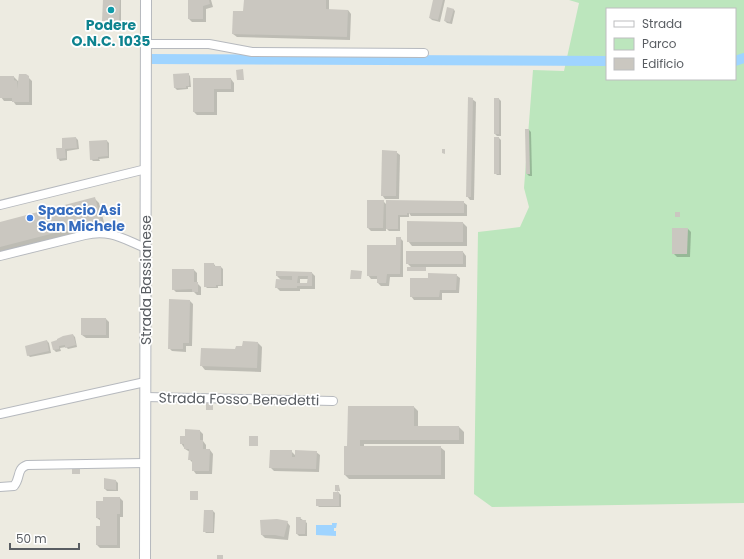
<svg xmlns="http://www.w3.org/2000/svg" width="744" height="559" font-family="Poppins,sans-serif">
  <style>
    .green { fill: #bce6bd; fill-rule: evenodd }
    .water { fill: #9fd4ff }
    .shadow { fill: #0003; fill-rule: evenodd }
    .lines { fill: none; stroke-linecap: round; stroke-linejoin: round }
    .canal { stroke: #9fd4ff; stroke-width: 10 }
    .building { fill: #cac7c0; fill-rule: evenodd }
    .minor-casing { stroke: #b6b9be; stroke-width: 10 }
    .tertiary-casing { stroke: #b6b9be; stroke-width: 12 }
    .minor { stroke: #fff; stroke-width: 8 }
    .tertiary { stroke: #fff; stroke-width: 10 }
    .culture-dot { fill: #0f9aa8; stroke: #fff; stroke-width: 1.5 }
    .shop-dot { fill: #3f7fe0; stroke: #fff; stroke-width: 1.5 }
    .labels { text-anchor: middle; stroke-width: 3.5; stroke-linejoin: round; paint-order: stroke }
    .culture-label { font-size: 14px; font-weight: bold; fill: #0d838f; stroke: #fff }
    .shop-label { font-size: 14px; font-weight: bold; fill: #366cbe; stroke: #fff; text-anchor: start }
    .street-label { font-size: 14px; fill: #595d62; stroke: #fff }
  </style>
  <rect width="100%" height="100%" fill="#edebe1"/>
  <path class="green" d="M569 0H744V503L492 507 474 494 478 232 520 227 529 207 524 188 533 70 564 71 579 3ZM607 9H735V79H607Z"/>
  <polygon class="water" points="332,523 337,523 336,528 334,528 334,531 336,531 336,536 316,535 316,525 332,525"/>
  <g class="shadow">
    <polygon points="104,0 121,0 121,23 105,22 103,20"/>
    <polygon points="189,0 211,0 213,7 206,9 206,22 192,22 189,19"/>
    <polygon points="245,0 329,0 329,10 348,10 351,14 350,40 237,37 233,34 244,12"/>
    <polygon points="435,0 445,0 440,22 432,20 430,18"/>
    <polygon points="453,9 455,11 452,24 447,23 445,21"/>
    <polygon points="188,74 190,76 191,87 188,87 188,89 177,90 175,88"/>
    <polygon points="26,75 32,81 32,105 16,105 13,101 4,101 1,97 0,77 14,77 19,82"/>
    <polygon points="194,79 231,79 234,83 234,92 217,92 217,115 197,115 194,112"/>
    <polygon points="472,99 476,102 474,200 470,200 467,196"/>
    <polygon points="495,99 499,99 501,101 501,136 497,136 495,134"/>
    <polygon points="529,130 531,132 532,176 529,176 527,174"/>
    <polygon points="76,138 78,140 79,149 67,151 67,160 60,161 58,158 63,149"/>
    <polygon points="499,138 501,140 501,175 497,175 495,173"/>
    <polygon points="107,141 109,143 109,158 99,159 100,161 93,161 91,159"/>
    <polygon points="396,152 400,155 399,199 385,199 382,195"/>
    <polygon points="94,198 99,203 105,226 0,252 0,223"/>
    <polygon points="383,201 387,205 463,202 467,205 467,216 411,216 409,213 409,217 400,217 400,231 389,231 386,228 386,231 371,231 368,228"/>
    <polygon points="463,223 467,227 467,246 412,246 408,241"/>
    <polygon points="673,229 688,229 691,232 690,257 677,257 673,253"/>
    <polygon points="400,238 403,241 403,277 390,277 389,286 381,286 378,283 378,279 371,279 368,275 397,246"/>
    <polygon points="463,252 466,256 466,267 424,267 426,269 426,271 408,270 412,268 407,263"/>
    <polygon points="214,264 216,267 221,267 223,269 223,286 218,286 218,288 207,288 205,286"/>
    <polygon points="194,270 197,273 197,283 201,287 201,295 197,295 194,292 176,292 173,289"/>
    <path d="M312 273 315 276V289H300V291H280L276 287 282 281 277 276ZM300 279H309L308 284H300Z"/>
    <polygon points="456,275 460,278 459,293 442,293 442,300 414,300 411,296 429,279"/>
    <polygon points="190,301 193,304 192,346 186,346 186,352 172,351 169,348"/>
    <polygon points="106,319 109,322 109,338 86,338 82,335"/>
    <polygon points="73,335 75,337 77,347 68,349 66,347 60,348 61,351 56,352 54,350 52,343"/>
    <polygon points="47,341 49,343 51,353 30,357 28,355"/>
    <polygon points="258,343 262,347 261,372 205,370 201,365"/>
    <polygon points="414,407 418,411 418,427 459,427 464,432 464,444 364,444 364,447 440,447 445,451 445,479 349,479 345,475 348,447"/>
    <polygon points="200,431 203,434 203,441 206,445 206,450 210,450 213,454 212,474 196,474 193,470 193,463 190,460 190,452 185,449 181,443 186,437"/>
    <polygon points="291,451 296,456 316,452 320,455 319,472 274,471 270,467"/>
    <polygon points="116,481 118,483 118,491 107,491 105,489"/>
    <polygon points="339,486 340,491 337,491 341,495 341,507 319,507 317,505 334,500 338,493 336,490"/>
    <polygon points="104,498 120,498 123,501 123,517 120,517 120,548 100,548 97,545 97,527 101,527 101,521 97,518 104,502"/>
    <polygon points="213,511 215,513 214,533 206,533 204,531"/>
    <polygon points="300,518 307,523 307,536 299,536 297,534"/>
    <polygon points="287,522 290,526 288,540 265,538 262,535"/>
  </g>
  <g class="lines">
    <g class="canal">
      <polyline points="150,59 607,61"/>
      <polyline points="735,61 744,58"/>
    </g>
  </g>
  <g class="building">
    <polygon points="103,0 120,0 119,21 102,21"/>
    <polygon points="188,0 209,0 210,4 203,6 203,19 188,19"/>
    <polygon points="244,0 326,0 326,9 348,10 347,37 232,34 233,11 243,11"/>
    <polygon points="433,0 443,0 438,20 429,18"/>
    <polygon points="447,7 454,9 450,22 444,21"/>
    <polygon points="243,69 244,80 237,80 236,70"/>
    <polygon points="189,73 189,86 186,86 186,88 174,88 173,74"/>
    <polygon points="19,74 26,74 29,76 29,102 12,102 12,98 0,98 0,76 14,76 14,80 17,81 17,89"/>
    <polygon points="193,78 231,78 231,89 214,89 214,112 193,112"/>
    <polygon points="468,97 473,98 471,197 466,197"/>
    <rect x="494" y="98" width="5" height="36"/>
    <polygon points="525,129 529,129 530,174 526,174"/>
    <polygon points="76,137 77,148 65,149 66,158 57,159 56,148 62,148 62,138"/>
    <rect x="494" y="137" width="5" height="37"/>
    <polygon points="107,140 108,156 98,157 98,159 90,160 89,141"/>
    <polygon points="442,149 445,149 445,154 442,153"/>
    <polygon points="382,150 397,151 396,196 381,196"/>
    <polygon points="95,197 101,221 0,247 0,222"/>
    <polygon points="367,200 384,200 383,228 367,228"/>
    <polygon points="386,200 464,201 464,213 407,213 407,215 398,215 398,229 386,229"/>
    <rect x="675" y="212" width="5" height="5"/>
    <polygon points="407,221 463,222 463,242 407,242"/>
    <polygon points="672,228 688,228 687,254 672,254"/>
    <polygon points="396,237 401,237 400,274 387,274 386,283 377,283 377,276 367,276 367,245 396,245"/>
    <rect x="406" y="251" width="57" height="13"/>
    <polygon points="204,263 214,263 214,266 221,266 221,285 216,285 216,287 204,287"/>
    <rect x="407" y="267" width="19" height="4"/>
    <polygon points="172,269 194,269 194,282 198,282 198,292 192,292 192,289 172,290"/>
    <polygon points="351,270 362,271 361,279 350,279"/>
    <path d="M276 271 312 272V286H297V288H275L276 279 292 280V276H276ZM298 276H308L307 283H297Z"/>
    <polygon points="428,273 457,274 456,290 440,290 439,297 410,297 410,278 428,278"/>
    <polygon points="169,299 190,300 189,343 183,343 183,349 168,349"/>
    <rect x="81" y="318" width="25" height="17"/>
    <polygon points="73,334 76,345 65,348 65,345 59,346 59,349 53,350 51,342 57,340 57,339 63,336"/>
    <polygon points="47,340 49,351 27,356 25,346"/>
    <polygon points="243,341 258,342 257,368 200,366 201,348 235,349 236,346 242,346"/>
    <polygon points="206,401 213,402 213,410 206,410"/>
    <polygon points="348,406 414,406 414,426 459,426 459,440 360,440 360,446 441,446 441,475 344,475 344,446 347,446"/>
    <polygon points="185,429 200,430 200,440 203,440 203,449 210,449 209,471 192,471 192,460 188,460 189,449 184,449 184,444 180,444 180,436 185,436"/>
    <rect x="249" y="436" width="9" height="10"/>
    <polygon points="270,450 292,450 292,457 295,457 295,450 317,451 316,469 269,468"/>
    <rect x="72" y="466" width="8" height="8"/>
    <polygon points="104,478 116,480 116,490 104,489"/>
    <rect x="335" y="485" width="4" height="6"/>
    <rect x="190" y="491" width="8" height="9"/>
    <polygon points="333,492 339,492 339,506 316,506 316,499 333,499"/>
    <polygon points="103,497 120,497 120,514 117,514 117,545 96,545 96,526 100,526 100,518 96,518 96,501 103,501"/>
    <polygon points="204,510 213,510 213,532 203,532"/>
    <polygon points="296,517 301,517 300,520 306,520 305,534 296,534"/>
    <polygon points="277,519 288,521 284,537 275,535 261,535 260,520"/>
    <rect x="217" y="555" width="6" height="4"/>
  </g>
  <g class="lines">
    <defs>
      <g id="minor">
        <polyline points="146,44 209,44 252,52 424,53"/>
        <polyline points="0,205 146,169"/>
        <path d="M0 256 85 235C110 229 123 239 146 248"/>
        <polyline points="145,397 333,401"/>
        <polyline points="0,414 145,382"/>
        <path d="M0 487 14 486C21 478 16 469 27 465L145 463"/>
      </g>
      <polyline id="tertiary" points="145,559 146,0"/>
    </defs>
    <use href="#minor" class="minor-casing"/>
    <use href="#tertiary" class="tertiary-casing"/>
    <use href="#minor" class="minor"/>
    <use href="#tertiary" class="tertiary"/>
  </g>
  <circle class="culture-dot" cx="111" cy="10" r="4"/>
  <circle class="shop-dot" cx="30" cy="218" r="4"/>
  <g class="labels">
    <g class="culture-label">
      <text x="111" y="30">Podere<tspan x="111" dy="16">O.N.C. 1035</tspan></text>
    </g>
    <g class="shop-label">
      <text x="38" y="215">Spaccio Asi<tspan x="38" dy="16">San Michele</tspan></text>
    </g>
    <g class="street-label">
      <text transform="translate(146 280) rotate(-90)" y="5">Strada Bassianese</text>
      <text transform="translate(239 399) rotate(1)" y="5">Strada Fosso Benedetti</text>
    </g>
  </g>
  <rect x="606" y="8" width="130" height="72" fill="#ffffff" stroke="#bdbec0"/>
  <rect x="614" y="21" width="20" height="6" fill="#ffffff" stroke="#bdbec0"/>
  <text x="642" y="28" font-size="12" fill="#595d62">Strada</text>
  <rect x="614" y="38" width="20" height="12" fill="#bce6bd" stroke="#bdbec0"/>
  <text x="642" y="48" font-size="12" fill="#595d62">Parco</text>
  <rect x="614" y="58" width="20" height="12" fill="#cac7c0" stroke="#bdbec0"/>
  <text x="642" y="68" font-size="12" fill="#595d62">Edificio</text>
  <path d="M10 543v6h69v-6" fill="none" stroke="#595d62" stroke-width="2"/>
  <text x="16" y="543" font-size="12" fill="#595d62" stroke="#ffffff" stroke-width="3" paint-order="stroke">50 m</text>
</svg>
